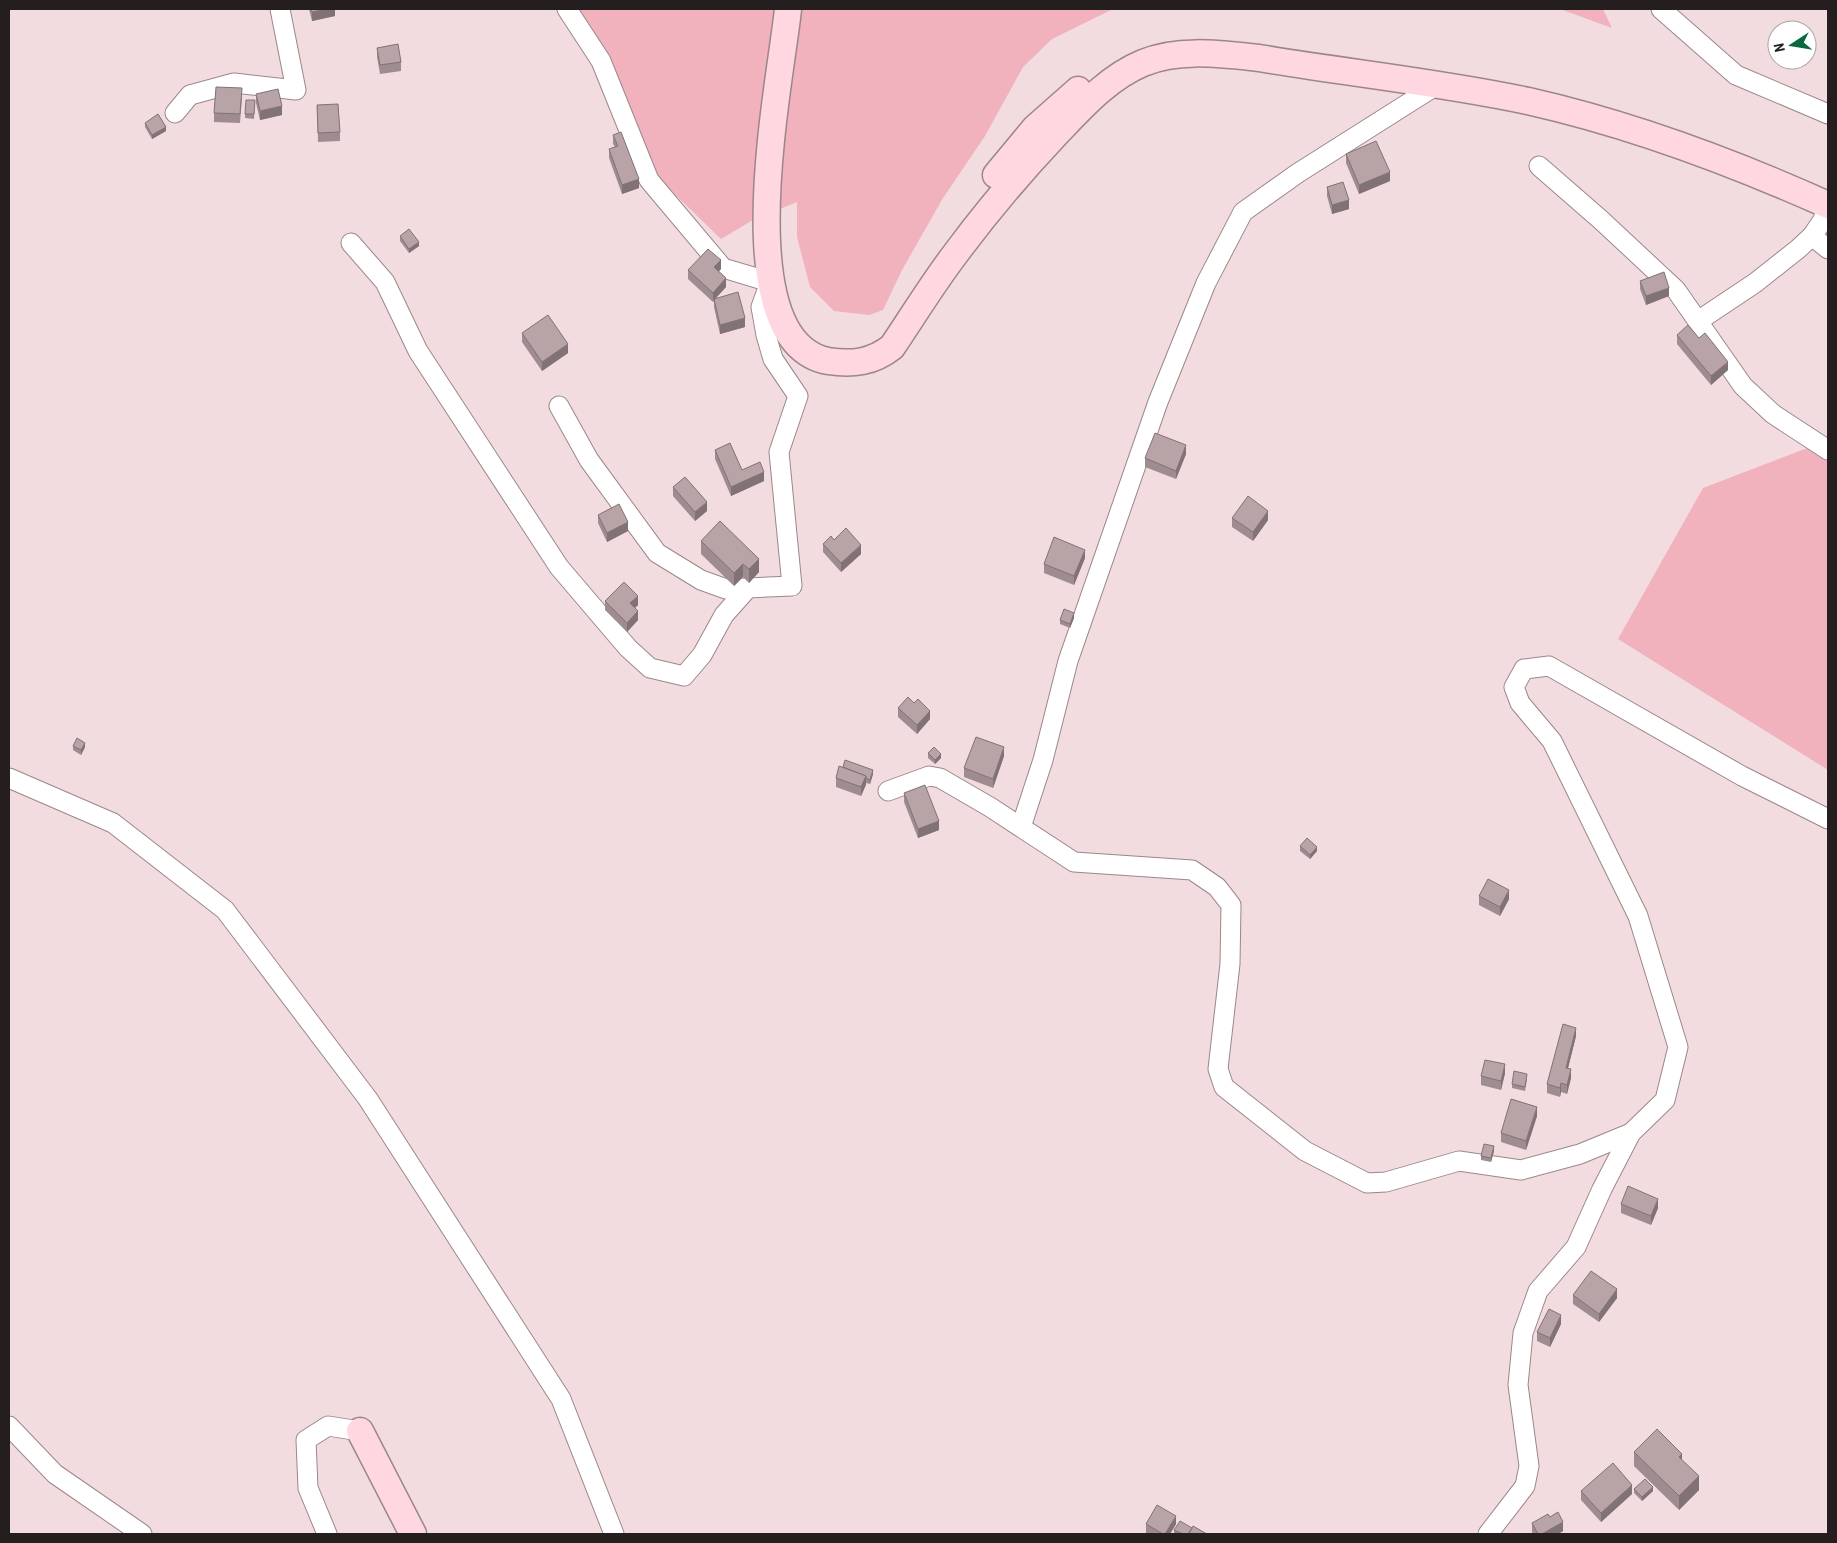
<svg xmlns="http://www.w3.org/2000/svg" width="1837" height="1543" font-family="'Roboto Condensed',sans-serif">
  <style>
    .green { fill: #f1b1bd }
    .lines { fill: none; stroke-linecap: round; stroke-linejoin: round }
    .street-casing { stroke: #9b878a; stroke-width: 21 }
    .secondary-casing { stroke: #9b878a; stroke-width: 29 }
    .street { stroke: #fff; stroke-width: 19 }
    .secondary { stroke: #fed7e1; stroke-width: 26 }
    .wall { fill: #9e8c90 }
    .shaded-wall { fill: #817275 }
    .building { fill: #b8a3a7; stroke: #817275 }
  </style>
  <rect width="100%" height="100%" fill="#f2dcdf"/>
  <g class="green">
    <polygon points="567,9 1113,9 1052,39 1023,67 985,136 943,198 902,270 883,310 869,315 834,311 810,287 797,237 797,202 753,220 721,239 656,176"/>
    <polygon points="1560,9 1603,9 1612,28"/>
    <polygon points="1828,440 1828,770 1618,639 1703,488"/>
  </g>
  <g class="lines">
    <defs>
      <g id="street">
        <polyline points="1661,9 1736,75 1828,114"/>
        <polyline points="175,113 190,95 234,83 296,90 280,9"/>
        <polyline points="1539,166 1601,220 1676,290 1743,386 1773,414 1828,450"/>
        <polyline points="1812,236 1828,249"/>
        <polyline points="351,243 385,282 418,351 559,567 628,648 650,668 684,676 702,655 724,615 747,589"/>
        <polyline points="1698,321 1755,283 1798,249 1812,236 1823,220 1827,204"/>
        <polyline points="559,406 589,460 657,553 701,580 726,589 792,586 779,452 798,396 773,359 766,335 761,307 770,282 723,268 649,180 601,61 567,9"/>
        <polyline points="9,778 113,823 225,910 368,1099 561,1399 614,1534"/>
        <polyline points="888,791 929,776 940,778 990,807 1074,862 1192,870 1217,887 1231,905 1230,964 1218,1069 1224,1087 1305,1151 1367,1183 1386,1182 1459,1161 1521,1170 1580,1154 1631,1133"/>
        <polyline points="1021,827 1043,760 1068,661 1158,402 1206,283 1243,212 1298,173 1437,85"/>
        <polyline points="9,1426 55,1474 142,1534"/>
        <polyline points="327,1534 308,1488 306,1440 328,1426 360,1431"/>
        <polyline points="1488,1534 1525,1486 1529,1466 1518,1385 1523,1333 1538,1291 1576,1247 1602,1189 1631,1133 1665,1100 1678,1047 1638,916 1552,741 1520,703 1514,687 1524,669 1549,666 1742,776 1828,819"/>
      </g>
      <g id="secondary">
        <path d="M788 9C781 80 725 341 828 361 853 365 873 362 892 347 913 316 933 283 956 253 988 210 1022 170 1058 132 1083 106 1109 77 1143 63 1178 48 1221 54 1259 58 1348 73 1439 82 1528 101 1630 124 1732 162 1828 205"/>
        <polyline points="996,175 1035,128 1078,90"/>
        <polyline points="360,1431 413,1534"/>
      </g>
    </defs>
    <use href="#street" class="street-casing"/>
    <use href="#secondary" class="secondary-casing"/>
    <use href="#street" class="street"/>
    <use href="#secondary" class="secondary"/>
  </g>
  <g class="wall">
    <polygon points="309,9 335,9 335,16 312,21"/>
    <polygon points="377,48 401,62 401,71 380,74 377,57"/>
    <polygon points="256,94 282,115 260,120 256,103"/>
    <polygon points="242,97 240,123 214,122 214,113"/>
    <polygon points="255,100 254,119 245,118 245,114"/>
    <polygon points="317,105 340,132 340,141 318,142"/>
    <polygon points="145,123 166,131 152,139 145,127"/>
    <polygon points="613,135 639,188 622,194 609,158 609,149 615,147 613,144"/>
    <polygon points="1346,154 1390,181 1359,194 1346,163"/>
    <polygon points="1327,187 1349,209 1332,214 1327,196"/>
    <polygon points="400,236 419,246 409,253 400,241"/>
    <polygon points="721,269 719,271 726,287 716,298 745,327 720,334 714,307 714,301 713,302 688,279 688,270"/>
    <polygon points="1640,281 1669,296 1646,305 1640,289"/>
    <polygon points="522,333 568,353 542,371 522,342"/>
    <polygon points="1677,335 1699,338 1728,370 1711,385 1677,344"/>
    <polygon points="715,450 742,470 764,481 731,496 715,459"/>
    <polygon points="1186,454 1176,479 1145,467 1145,458"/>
    <polygon points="673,487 707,511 695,521 673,496"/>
    <polygon points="598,515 628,531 607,542 598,523"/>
    <polygon points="1232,518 1268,520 1253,541 1232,527"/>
    <polygon points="834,540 861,554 841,572 823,552 823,544"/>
    <polygon points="701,541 759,572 749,583 743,577 734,586 701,554"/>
    <polygon points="1085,558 1074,585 1044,573 1044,564"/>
    <polygon points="605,601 638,605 635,608 638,620 627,632 605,610"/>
    <polygon points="1074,618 1070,628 1060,624 1060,620"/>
    <polygon points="898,708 930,719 917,734 898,717"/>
    <polygon points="73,746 85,747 81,755 73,750"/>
    <polygon points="928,753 941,758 935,764 928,758"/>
    <polygon points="1004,756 993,788 964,777 964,768"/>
    <polygon points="873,774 870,784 866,783 861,796 836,787 836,778"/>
    <polygon points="904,793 939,830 918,838 904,802"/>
    <polygon points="1300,846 1317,851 1310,859 1300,851"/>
    <polygon points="1479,896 1509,899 1500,916 1479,905"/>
    <polygon points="1576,1036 1568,1068 1571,1078 1567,1094 1561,1092 1560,1097 1547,1093 1547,1084"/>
    <polygon points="1505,1073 1501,1090 1481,1085 1481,1076"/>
    <polygon points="1527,1079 1525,1091 1512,1088 1512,1084"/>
    <polygon points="1537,1116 1526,1150 1501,1142 1501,1133"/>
    <polygon points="1494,1151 1491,1162 1481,1160 1481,1156"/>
    <polygon points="1621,1204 1658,1208 1651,1225 1621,1213"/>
    <polygon points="1573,1295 1617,1298 1599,1322 1573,1304"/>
    <polygon points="1561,1324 1550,1347 1537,1341 1537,1332"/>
    <polygon points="1634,1452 1682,1460 1699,1490 1679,1510 1634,1466"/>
    <polygon points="1634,1489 1653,1491 1642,1501 1634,1493"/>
    <polygon points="1581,1491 1632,1494 1601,1522 1581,1500"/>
    <polygon points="1550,1517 1563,1531 1558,1534 1533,1534 1532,1532 1532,1523"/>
    <polygon points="1146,1524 1176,1524 1170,1534 1148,1534 1146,1533"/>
    <polygon points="1192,1528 1207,1534 1174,1534 1174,1530"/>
  </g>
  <g class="shaded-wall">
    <polygon points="326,9 335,9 335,16 312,21 312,12"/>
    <polygon points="282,106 282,115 260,120 260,111"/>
    <polygon points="166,127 166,131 152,139 152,135"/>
    <polygon points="1390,172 1390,181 1359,194 1359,185"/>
    <polygon points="639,179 639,188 622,194 622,185"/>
    <polygon points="1349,200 1349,209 1332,214 1332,205"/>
    <polygon points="419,242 419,246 409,253 409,249"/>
    <polygon points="721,260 721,269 714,276 714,267"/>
    <polygon points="726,278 726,287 714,300 714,299 713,302 713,293"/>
    <polygon points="1669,288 1669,296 1646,305 1646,296"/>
    <polygon points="745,318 745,327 720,334 720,325"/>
    <polygon points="568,344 568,353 542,371 542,362"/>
    <polygon points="1728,362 1728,370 1711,385 1711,376"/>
    <polygon points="1186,445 1186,454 1176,479 1176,471"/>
    <polygon points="764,472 764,481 731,496 731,487"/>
    <polygon points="707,502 707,511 695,521 695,512"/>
    <polygon points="1268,511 1268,520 1253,541 1253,532"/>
    <polygon points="628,522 628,531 607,542 607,533"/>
    <polygon points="861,545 861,554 841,572 841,563"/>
    <polygon points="1085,550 1085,558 1074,585 1074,576"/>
    <polygon points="759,559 759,572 749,583 749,569"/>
    <polygon points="743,564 743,577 734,586 734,573"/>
    <polygon points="638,596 638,605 630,612 630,603"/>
    <polygon points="638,611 638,620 627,632 627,623"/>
    <polygon points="1074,613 1074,618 1070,628 1070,624"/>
    <polygon points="930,711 930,719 917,734 917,725"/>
    <polygon points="85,743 85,747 81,755 81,750"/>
    <polygon points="1004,747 1004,756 993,788 993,779"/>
    <polygon points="941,754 941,758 935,764 935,760"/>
    <polygon points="873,770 873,774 870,784 870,780"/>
    <polygon points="866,776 866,785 861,796 861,787"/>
    <polygon points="939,821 939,830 918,838 918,829"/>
    <polygon points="1317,847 1317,851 1310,859 1310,855"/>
    <polygon points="1509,890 1509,899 1500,916 1500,907"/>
    <polygon points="1576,1028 1576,1036 1566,1076 1566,1068"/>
    <polygon points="1505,1064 1505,1073 1501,1090 1501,1081"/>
    <polygon points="1571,1069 1571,1078 1567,1094 1567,1085"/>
    <polygon points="1561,1083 1561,1092 1560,1097 1560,1088"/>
    <polygon points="1537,1107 1537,1116 1526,1150 1526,1141"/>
    <polygon points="1494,1146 1494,1151 1491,1162 1491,1158"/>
    <polygon points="1658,1199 1658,1208 1651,1225 1651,1216"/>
    <polygon points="1617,1289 1617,1298 1599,1322 1599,1314"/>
    <polygon points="1561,1315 1561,1324 1550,1347 1550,1338"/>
    <polygon points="1682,1454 1682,1467 1679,1457"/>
    <polygon points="1699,1476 1699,1490 1679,1510 1679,1496"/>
    <polygon points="1632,1485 1632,1494 1601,1522 1601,1513"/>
    <polygon points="1653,1487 1653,1491 1642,1501 1642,1497"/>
    <polygon points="1176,1516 1176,1524 1170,1534 1165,1534"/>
    <polygon points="1563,1522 1563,1531 1558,1534 1542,1534"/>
  </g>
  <g class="building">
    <polygon points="311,9 326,9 312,12"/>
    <polygon points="398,44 401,62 380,65 377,48"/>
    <polygon points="216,87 242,88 240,114 214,113"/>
    <polygon points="278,89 282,106 260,111 256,94"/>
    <polygon points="246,100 255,100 254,114 245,114"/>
    <polygon points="338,104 340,132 318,133 317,105"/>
    <polygon points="158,114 166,127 152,135 145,123"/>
    <polygon points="621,132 639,179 622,185 609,149 618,146 613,135"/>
    <polygon points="1376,141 1390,172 1359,185 1346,154"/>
    <polygon points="1343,182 1349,200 1332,205 1327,187"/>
    <polygon points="409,229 419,242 409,249 400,236"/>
    <polygon points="708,249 721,260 714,267 726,278 713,293 688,270"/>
    <polygon points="1664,272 1669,288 1646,296 1640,281"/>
    <polygon points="738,292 745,318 720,325 714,299"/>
    <polygon points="548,315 568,344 542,362 522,333"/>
    <polygon points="1688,325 1699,338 1705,333 1728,362 1711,376 1677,335"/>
    <polygon points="1155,433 1186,445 1176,471 1145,458"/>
    <polygon points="730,443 742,470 760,462 764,472 731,487 715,450"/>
    <polygon points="685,477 707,502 695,512 673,487"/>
    <polygon points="1248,496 1268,511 1253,532 1232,518"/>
    <polygon points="619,504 628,522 607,533 598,515"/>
    <polygon points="720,521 759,559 749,569 743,564 734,573 701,541"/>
    <polygon points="846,528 861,545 841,563 823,544 831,536 834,540"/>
    <polygon points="1054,537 1085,550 1074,576 1044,564"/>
    <polygon points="624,582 638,596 630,603 638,611 627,623 605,601"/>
    <polygon points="1064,609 1074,613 1070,624 1060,620"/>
    <polygon points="908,697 914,703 918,699 930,711 917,725 898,708"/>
    <polygon points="976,737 1004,747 993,779 964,768"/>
    <polygon points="77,738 85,743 81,750 73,746"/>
    <polygon points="934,747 941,754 935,760 928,753"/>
    <polygon points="845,760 873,770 870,780 866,778 866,776 843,767"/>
    <polygon points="839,766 866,776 861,787 836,778"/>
    <polygon points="925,785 939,821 918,829 904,793"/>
    <polygon points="1307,838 1317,847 1310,855 1300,846"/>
    <polygon points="1488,879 1509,890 1500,907 1479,896"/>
    <polygon points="1563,1024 1576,1028 1566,1068 1571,1069 1567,1085 1561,1083 1560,1088 1547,1084"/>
    <polygon points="1485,1060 1505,1064 1501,1081 1481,1076"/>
    <polygon points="1514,1071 1527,1074 1525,1087 1512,1084"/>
    <polygon points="1511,1099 1537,1107 1526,1141 1501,1133"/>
    <polygon points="1484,1144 1494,1146 1491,1158 1481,1156"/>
    <polygon points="1628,1186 1658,1199 1651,1216 1621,1204"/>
    <polygon points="1591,1271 1617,1289 1599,1314 1573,1295"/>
    <polygon points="1549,1309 1561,1315 1550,1338 1537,1332"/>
    <polygon points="1657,1429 1682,1454 1679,1457 1699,1476 1679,1496 1634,1452"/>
    <polygon points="1613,1463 1632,1485 1601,1513 1581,1491"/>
    <polygon points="1645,1479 1653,1487 1642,1497 1634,1489"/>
    <polygon points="1157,1505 1176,1516 1165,1534 1163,1534 1146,1524"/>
    <polygon points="1558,1512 1563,1522 1542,1534 1538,1534 1532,1523 1548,1514 1550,1517"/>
    <polygon points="1180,1521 1192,1528 1188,1534 1183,1534 1174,1530"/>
    <polygon points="1193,1526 1207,1534 1189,1534"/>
  </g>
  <rect width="1837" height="1543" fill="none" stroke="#251e1f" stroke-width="20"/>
  <g transform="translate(1792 45) rotate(258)"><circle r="24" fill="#ffffff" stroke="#a8a5a5"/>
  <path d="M0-4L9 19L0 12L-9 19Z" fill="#07693e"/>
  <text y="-8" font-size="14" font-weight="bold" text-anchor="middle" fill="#251e1f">N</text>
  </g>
</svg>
